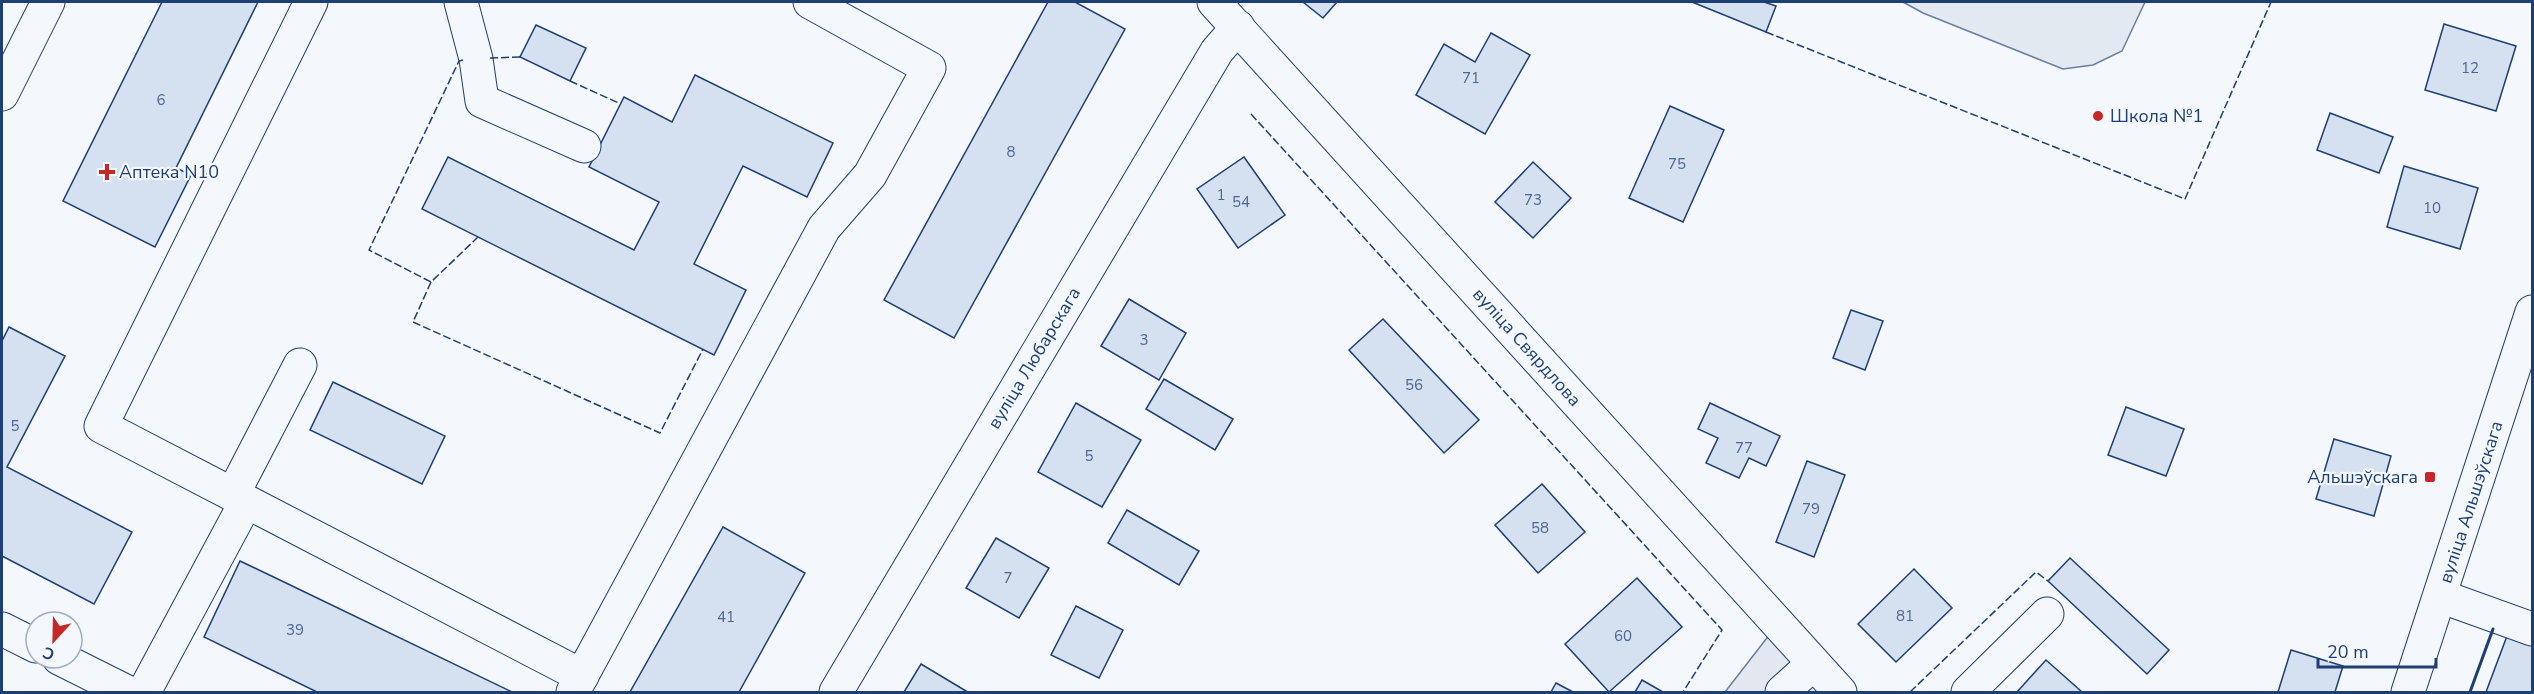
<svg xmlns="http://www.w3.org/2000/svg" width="2534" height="694" font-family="'Nunito Sans',sans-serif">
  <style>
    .green { fill: #e3e9f0; stroke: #687fa3; stroke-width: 1.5 }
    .parking { fill: #e3e8f0; stroke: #687fa3; stroke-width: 1.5 }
    .building { fill: #d5e0f0; stroke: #1d3f73; stroke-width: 1.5 }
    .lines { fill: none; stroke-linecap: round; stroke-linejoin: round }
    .minor-casing { stroke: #1d3f73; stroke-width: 35 }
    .minor { stroke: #f4f7fb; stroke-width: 33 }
    .fence { stroke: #1d3f73; stroke-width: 1.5; stroke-dasharray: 8 3; stroke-linecap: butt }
    .wall { stroke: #1d3f73; stroke-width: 3 }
    .poi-dot { fill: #c62828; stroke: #f4f7fb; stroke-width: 2 }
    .labels { text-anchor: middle; stroke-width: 4.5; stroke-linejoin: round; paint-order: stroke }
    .number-label { font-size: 15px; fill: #4b6792 }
    .poi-label { font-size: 18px; fill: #1d3f73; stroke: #f4f7fb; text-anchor: start }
    .street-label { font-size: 18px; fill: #1d3f73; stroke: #f4f7fb }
  </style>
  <rect width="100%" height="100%" fill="#f4f7fb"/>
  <polygon class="green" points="1903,2 2145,2 2122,51 2093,65 2063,69 1923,13"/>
  <polygon class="parking" points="1770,634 1824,692 1725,692"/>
  <g class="building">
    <polygon points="162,2 258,2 176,168 191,175 155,247 63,201"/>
    <polygon points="1048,2 1075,2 1125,29 954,338 884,300"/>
    <polygon points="1303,2 1337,2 1323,18"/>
    <polygon points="1692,2 1764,2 1776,6 1766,32"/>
    <polygon points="2444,24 2516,46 2496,111 2425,90"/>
    <polygon points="536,25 586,48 570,81 520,57"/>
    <polygon points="1491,33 1530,55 1485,134 1416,95 1444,44 1475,62"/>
    <polygon points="695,75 833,143 807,197 743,166 694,264 746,290 714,355 422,209 448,157 634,250 659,202 589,167 624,97 672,122"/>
    <polygon points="1670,106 1724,130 1683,222 1629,198"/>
    <polygon points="2330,113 2393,137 2379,173 2317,150"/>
    <polygon points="1244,157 1285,215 1238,248 1197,189"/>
    <polygon points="1533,162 1571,198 1533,238 1495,202"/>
    <polygon points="2404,166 2478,188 2460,249 2387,227"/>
    <polygon points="1129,299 1186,333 1159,380 1101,346"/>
    <polygon points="1851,310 1883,321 1865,370 1833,358"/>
    <polygon points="1383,319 1479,420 1444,453 1349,350"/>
    <polygon points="9,327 65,356 7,467 132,532 94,604 2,556 2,341"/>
    <polygon points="1164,379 1233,419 1215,450 1146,409"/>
    <polygon points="333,382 445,436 422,484 310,430"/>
    <polygon points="1076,403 1141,440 1102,507 1038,472"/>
    <polygon points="1710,403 1780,436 1766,466 1749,458 1739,478 1706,463 1718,438 1698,429"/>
    <polygon points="2126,407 2184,429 2166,476 2108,455"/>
    <polygon points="2334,439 2391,456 2374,516 2316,499"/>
    <polygon points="1807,461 1845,475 1814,557 1776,542"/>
    <polygon points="1542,484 1585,532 1538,573 1495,525"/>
    <polygon points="1127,510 1199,551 1179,585 1108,543"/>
    <polygon points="723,527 805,573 739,692 630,692"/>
    <polygon points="996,538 1049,568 1019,618 966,588"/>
    <polygon points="2070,558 2169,650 2147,674 2048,581"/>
    <polygon points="240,561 284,582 512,692 317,692 204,637"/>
    <polygon points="1914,569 1952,608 1896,662 1858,624"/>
    <polygon points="1637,578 1682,627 1609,692 1565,644"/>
    <polygon points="1076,606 1123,630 1099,678 1051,655"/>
    <polygon points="2510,628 2532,636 2532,692 2486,692"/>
    <polygon points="2291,650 2343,666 2335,692 2278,692"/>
    <polygon points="2046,660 2082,692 2017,692"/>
    <polygon points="921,664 966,691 964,692 904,692"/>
    <polygon points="1642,680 1663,692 1635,692"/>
    <polygon points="1556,683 1573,692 1551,692"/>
  </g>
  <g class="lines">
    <defs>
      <g id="minor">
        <polyline points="311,2 101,426 582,676"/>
        <polyline points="461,2 476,59 482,101 584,146"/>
        <polyline points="1214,2 1840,692"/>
        <polyline points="2,94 48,2"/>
        <polyline points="233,494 300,365"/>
        <polyline points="2440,596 2532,629"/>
        <polyline points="2,629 36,646"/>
        <polyline points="59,658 127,692"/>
        <polyline points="144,692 246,502"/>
        <polyline points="573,692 824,228 870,175 929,68 810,2"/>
        <polyline points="836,692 1217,51 1238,27"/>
        <polyline points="1782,692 1813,664"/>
        <polyline points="1968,692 2047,614"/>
        <polyline points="2408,692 2532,312"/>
      </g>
    </defs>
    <use href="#minor" class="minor-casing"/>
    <use href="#minor" class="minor"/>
    <g class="fence">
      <polyline points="1766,32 2185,199 2271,2"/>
      <polyline points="490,58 520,57"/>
      <polyline points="463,60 459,61 369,250 431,282 478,237"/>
      <polyline points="570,81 621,104"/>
      <polyline points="1251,114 1722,630 1683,692"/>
      <polyline points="431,282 413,322 660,433 703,349"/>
      <polyline points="1910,692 2036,572 2048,581"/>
    </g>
    <polyline class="wall" points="2470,692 2493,629"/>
  </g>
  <g class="poi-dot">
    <circle cx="2098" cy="116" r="6"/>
    <path d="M104 163h6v6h6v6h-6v6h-6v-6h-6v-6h6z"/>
    <rect x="2424" y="471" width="12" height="12" rx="3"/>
  </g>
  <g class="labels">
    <g class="number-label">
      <text x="2470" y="73">12</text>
      <text x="1471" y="83">71</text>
      <text x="161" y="105">6</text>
      <text x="1011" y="157">8</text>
      <text x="1677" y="169">75</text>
      <text x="1221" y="200">1</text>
      <text x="1533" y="205">73</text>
      <text x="1241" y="207">54</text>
      <text x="2432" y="213">10</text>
      <text x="1144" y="345">3</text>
      <text x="1414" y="390">56</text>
      <text x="15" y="431">5</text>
      <text x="1744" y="453">77</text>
      <text x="1089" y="461">5</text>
      <text x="1811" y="514">79</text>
      <text x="1540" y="533">58</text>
      <text x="1008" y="583">7</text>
      <text x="1905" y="621">81</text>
      <text x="726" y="622">41</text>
      <text x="295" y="635">39</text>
      <text x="1623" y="641">60</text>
    </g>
    <g class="poi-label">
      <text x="2110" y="122">Школа №1</text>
      <text x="119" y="178">Аптека N10</text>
      <text x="2418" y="483" text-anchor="end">Альшэўскага</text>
    </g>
    <g class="street-label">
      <text transform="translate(1527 347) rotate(48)" y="6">вуліца Свярдлова</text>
      <text transform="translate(1034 358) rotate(-59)" y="6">вуліца Любарскага</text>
      <text transform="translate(2471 502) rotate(-72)" y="6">вуліца Альшэўскага</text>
    </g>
  </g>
  <rect width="2534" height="694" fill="none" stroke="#1d3f73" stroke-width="6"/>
  <g transform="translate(54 640) rotate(202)"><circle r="28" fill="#f4f7fb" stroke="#9eadc5" stroke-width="1.5"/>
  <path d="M0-4.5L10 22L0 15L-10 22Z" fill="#c62828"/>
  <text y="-9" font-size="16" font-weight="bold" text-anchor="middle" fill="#1d3f73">С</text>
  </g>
  <path d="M2318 658v9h118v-9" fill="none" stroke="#1d3f73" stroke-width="3"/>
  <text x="2327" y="658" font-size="18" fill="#1d3f73" stroke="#f4f7fb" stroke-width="4.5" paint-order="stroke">20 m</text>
</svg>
